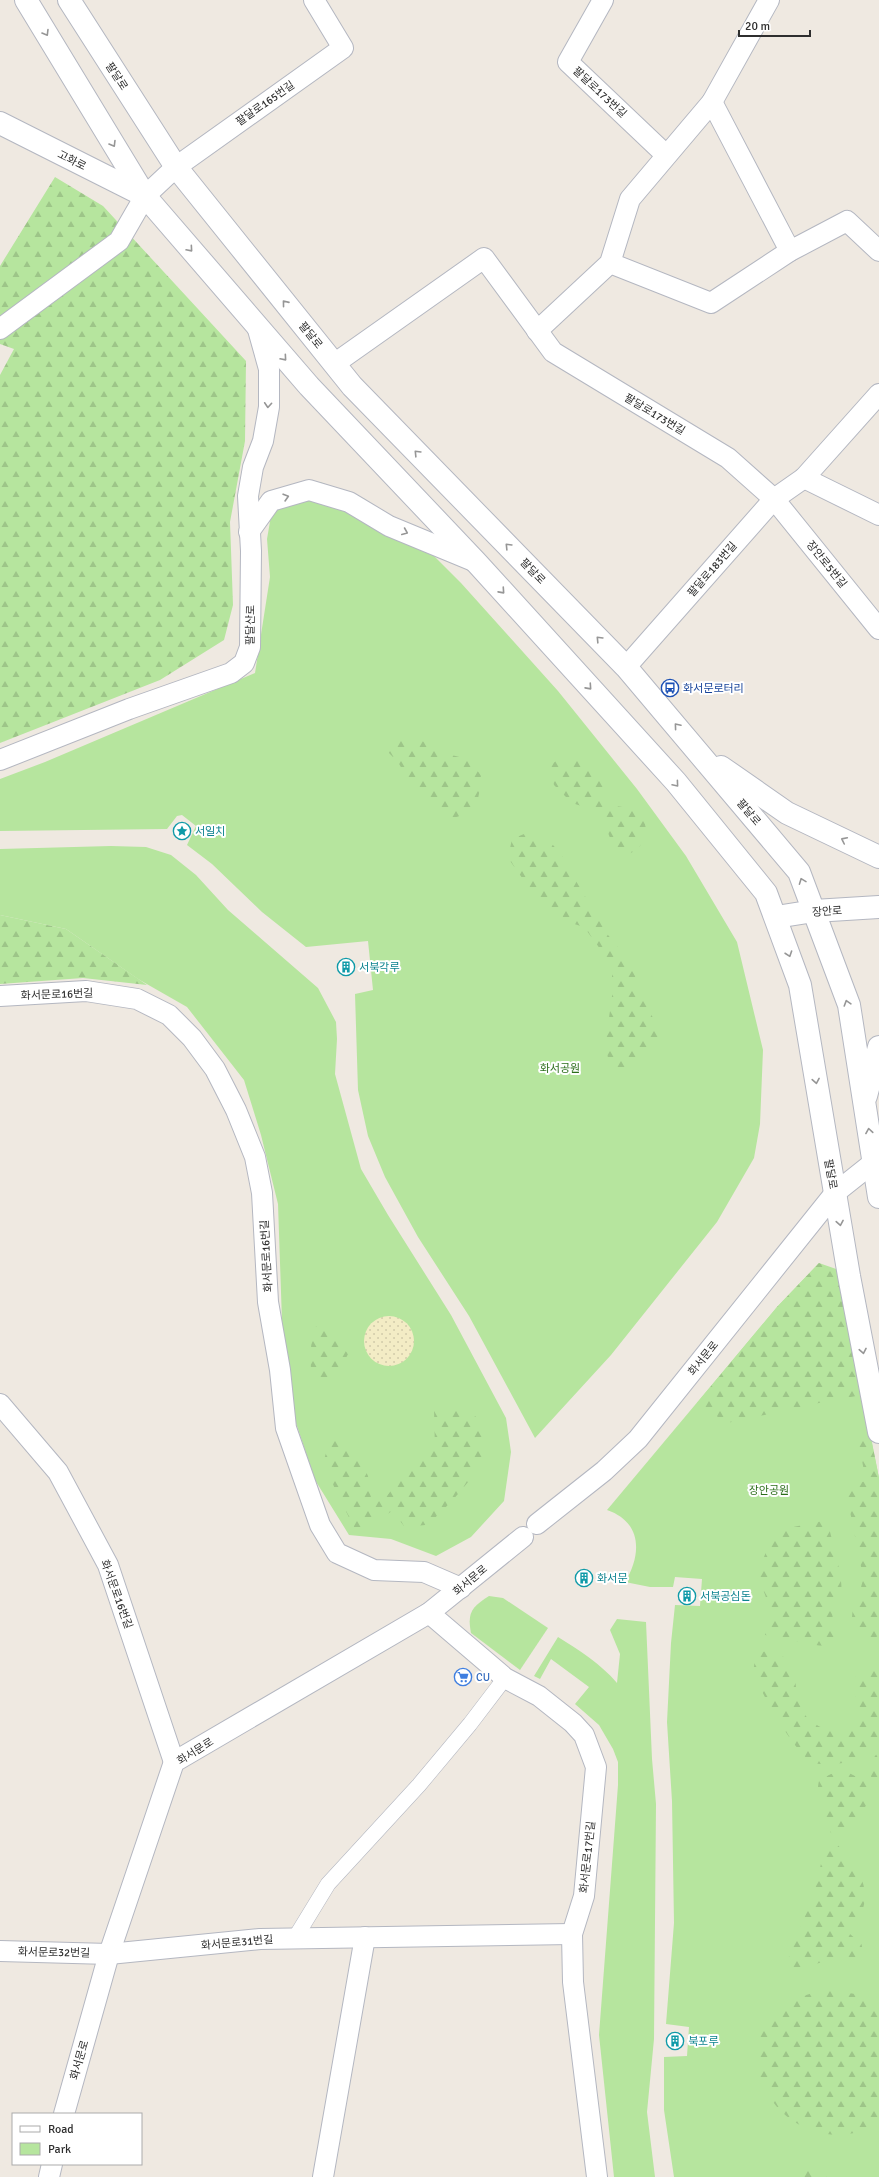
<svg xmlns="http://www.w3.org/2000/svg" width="879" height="2177" font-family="Signika,'Noto Sans KR',sans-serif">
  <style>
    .green { fill: #b6e59e }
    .forest { fill: url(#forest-firs) }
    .sand { fill: url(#sand-dots) }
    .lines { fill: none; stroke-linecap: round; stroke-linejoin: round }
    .pedestrian-casing { stroke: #b4b7c1; stroke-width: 16 }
    .minor-casing { stroke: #b4b7c1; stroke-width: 22 }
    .tertiary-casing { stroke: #b4b7c1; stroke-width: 24 }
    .secondary-casing { stroke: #b4b7c1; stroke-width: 24 }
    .pedestrian { stroke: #fff; stroke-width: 15 }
    .minor { stroke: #fff; stroke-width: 20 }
    .tertiary { stroke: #fff; stroke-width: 22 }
    .secondary { stroke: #fff; stroke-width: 22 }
    .oneway { stroke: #969696 }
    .labels { text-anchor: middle; stroke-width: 4; stroke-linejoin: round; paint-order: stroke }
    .street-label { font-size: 11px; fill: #2e2e2e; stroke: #fff }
    .transit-label { font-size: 11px; fill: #164399; stroke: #fff; text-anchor: start }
    .culture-label { font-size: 11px; fill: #0d838f; stroke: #fff; text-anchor: start }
    .park-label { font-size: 11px; fill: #2c6e1b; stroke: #fff }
    .shop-label { font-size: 11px; fill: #366cbe; stroke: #fff; text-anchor: start }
  </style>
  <defs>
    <pattern id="forest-firs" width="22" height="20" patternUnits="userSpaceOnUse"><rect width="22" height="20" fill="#b6e59e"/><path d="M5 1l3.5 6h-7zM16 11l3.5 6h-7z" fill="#9dc588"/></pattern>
    <pattern id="sand-dots" width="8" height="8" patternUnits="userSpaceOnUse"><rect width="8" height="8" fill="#f3ecc5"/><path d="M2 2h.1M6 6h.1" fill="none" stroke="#d1cbaa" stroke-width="1.8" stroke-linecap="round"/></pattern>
  </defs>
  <rect width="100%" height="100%" fill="#efe9e1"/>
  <g class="green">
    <polygon points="320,482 365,499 427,549 461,583 558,691 637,789 686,856 737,942 763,1050 760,1124 754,1158 717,1222 611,1355 535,1438 469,1316 418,1237 385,1177 368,1136 358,1090 355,994 373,990 368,941 306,947 262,912 212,864 187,845 196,826 182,815 177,816 167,829 0,831 0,779 45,762 255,673 270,577 267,539 273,504 292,490"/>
    <polygon points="111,846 146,847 171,855 196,875 228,910 318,988 336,1022 337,1039 335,1074 361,1169 388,1215 451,1315 506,1418 511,1452 504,1501 471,1537 436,1556 391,1539 349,1535 315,1480 293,1414 282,1321 278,1204 261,1135 244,1080 187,1007 138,979 66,929 0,915 0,849"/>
    <path d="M819 1263 862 1395 879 1478V2177H674L664 2110V2057L687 2056 689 2027 666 2024 674 1923 672 1801 667 1722 671 1643 675 1605 700 1606 702 1579 675 1577 673 1587H650L625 1582C642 1554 642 1522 607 1510L777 1307Z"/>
    <path d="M489 1596 503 1598 548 1628 520 1670 471 1633C467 1612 472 1607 489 1596Z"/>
    <path d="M617 1619 646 1622 652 1759 656 1804 654 2039 647 2112 655 2177H614L599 2035 618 1785V1762L613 1749 599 1725 575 1704 589 1687 551 1659 540 1679 534 1676 558 1637C579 1650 601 1664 617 1683L620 1654 610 1630Z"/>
  </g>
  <g class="forest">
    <polygon points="55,177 103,206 246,361 245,441 230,522 233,605 224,640 160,680 0,743 0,375 14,349 0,344 0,266"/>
    <path d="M399 735 433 744 444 753 467 759 481 775C478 806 479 813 447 819L439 807 423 799 414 790 398 762 389 753 390 743Z"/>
    <path d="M573 758C586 764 595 772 607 778L604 795 615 806 630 808 643 814 646 829 639 849 618 859 607 830 594 810 572 803 554 785 549 766 556 761Z"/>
    <polygon points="524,834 538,838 553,845 569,864 573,876 608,935 624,954 635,975 643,999 661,1033 635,1065 622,1074 611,1068 605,1047 612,996 612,972 598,946 584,927 571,923 545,903 525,882 508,858 512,839"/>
    <polygon points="0,915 66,929 147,985 83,978 0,984"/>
    <polygon points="819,1263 839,1270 862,1395 828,1401 727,1423 697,1403 777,1307"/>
    <path d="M319 1320 330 1324 333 1334 348 1354 337 1376 322 1384 312 1376C309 1357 310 1337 319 1320Z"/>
    <path d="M469 1407C481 1422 487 1440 484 1458 482 1469 436 1521 425 1525 419 1526 410 1525 404 1526L392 1511 362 1531H356L336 1492 324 1460 330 1439 345 1441 360 1460 368 1476 372 1505 386 1497 405 1473 435 1449 434 1410Z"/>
    <path d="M869 1427 879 1478V1636C873 1638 866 1639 861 1635 840 1619 862 1597 863 1577L845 1486 866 1481 856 1430Z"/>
    <path d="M827 1520C830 1533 844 1580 841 1590 840 1594 836 1597 834 1601 832 1606 832 1614 833 1619 834 1629 844 1636 837 1645 813 1649 789 1637 765 1635 772 1614 769 1596 756 1578L774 1531Z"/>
    <path d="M768 1651C809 1658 785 1699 811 1721 823 1731 844 1736 854 1721 857 1718 860 1715 860 1711 860 1703 853 1692 851 1685 856 1672 866 1666 879 1669V1737C866 1753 853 1764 831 1764 825 1764 818 1765 812 1762 795 1753 759 1691 754 1672 753 1665 756 1658 760 1652Z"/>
    <path d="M879 1751V1784H877C864 1772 869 1763 879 1751Z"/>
    <polygon points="849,1773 863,1780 869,1788 870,1794 869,1802 844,1833 840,1834 831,1833 826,1823 824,1805 817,1793 819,1780 831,1774"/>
    <path d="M833 1843C842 1845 843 1855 847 1862 849 1866 853 1867 856 1871 868 1884 867 1906 858 1920 856 1924 852 1926 850 1929L849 1933C859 1943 865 1940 861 1957L857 1959C844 1960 831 1960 819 1963 809 1966 802 1974 791 1974L787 1968 788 1959 814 1893 825 1847 828 1844Z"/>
    <path d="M825 1990 856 1994 879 2007V2124C777 2177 692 2017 825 1990Z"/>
    <polygon points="803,2165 814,2166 827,2177 793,2177"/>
  </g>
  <circle class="sand" cx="389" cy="1341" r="25"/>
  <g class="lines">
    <defs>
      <polyline id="pedestrian" points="295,1938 328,1884 419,1785 470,1724 505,1678"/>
      <g id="minor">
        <polyline points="603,0 568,62 666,155"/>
        <polyline points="712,102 790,251"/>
        <polyline points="610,263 711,303 790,251 847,221 879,251"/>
        <polyline points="0,329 119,241 145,196 176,167 343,48 314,0"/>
        <polyline points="537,331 610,263 630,199 712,102 769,0"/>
        <polyline points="334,364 484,258 553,352 728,458 774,499 879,629"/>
        <polyline points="804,478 879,515"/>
        <polyline points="249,532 271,501 309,490 349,502 389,526 476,562"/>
        <polyline points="626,667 774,499 804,478 879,394"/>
        <polyline points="0,760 129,709 231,673 244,663 250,647 251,551 248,496 253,467 263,441 269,407 269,369 257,326"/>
        <polyline points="0,996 86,991 137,999 169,1015 192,1038 215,1069 236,1110 255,1157 262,1193 268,1302 280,1370 286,1428 320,1525 337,1553 374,1570 424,1572 461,1588"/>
        <polyline points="0,1404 58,1472 108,1565 174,1762"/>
        <polyline points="537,1524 604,1471 638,1439 835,1193 874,1162 879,1162"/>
        <polyline points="429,1613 505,1678 539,1696 573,1723 584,1735 596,1767 584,1896 572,1934 573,1982 597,2177"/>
        <polyline points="0,1951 109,1954 260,1939 572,1934"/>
        <polyline points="64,2114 109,1954 174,1762 429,1613 523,1537"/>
        <polyline points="49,2177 52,2164"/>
        <polyline points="323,2177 365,1937"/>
      </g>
      <polyline id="tertiary" points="0,123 145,196"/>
      <g id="secondary">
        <polyline points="26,0 145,196 309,386 476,562 676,782 766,893 800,985 849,1276 879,1432"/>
        <polyline points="69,0 176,167 352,386 626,667 799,872 849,1005 879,1197"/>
        <polyline points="721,767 787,813 879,857"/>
        <polyline points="776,917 814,911 879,907"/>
        <polyline points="866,1096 879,1047"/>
      </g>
    </defs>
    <use href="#pedestrian" class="pedestrian-casing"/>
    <use href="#minor" class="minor-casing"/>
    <use href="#tertiary" class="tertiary-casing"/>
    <use href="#secondary" class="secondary-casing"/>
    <use href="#pedestrian" class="pedestrian"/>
    <use href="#minor" class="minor"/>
    <use href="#tertiary" class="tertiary"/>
    <use href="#secondary" class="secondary"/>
  </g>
  <defs><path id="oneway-chevron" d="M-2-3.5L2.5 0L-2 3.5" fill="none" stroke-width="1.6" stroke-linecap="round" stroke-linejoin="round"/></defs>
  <g class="oneway">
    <use href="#oneway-chevron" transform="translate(46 33) rotate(59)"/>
    <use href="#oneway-chevron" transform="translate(113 144) rotate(59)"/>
    <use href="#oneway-chevron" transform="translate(190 249) rotate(49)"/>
    <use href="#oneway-chevron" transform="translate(285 303) rotate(-129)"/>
    <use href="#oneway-chevron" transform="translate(284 358) rotate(49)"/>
    <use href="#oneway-chevron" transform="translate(268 405) rotate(94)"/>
    <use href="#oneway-chevron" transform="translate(417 453) rotate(-134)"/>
    <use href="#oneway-chevron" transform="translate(286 497) rotate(-16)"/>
    <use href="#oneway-chevron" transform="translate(405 532) rotate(23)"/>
    <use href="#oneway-chevron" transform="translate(508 546) rotate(-134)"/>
    <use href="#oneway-chevron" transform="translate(502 591) rotate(48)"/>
    <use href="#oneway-chevron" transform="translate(599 639) rotate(-134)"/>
    <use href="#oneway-chevron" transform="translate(589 687) rotate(48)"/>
    <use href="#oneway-chevron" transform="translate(677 726) rotate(-130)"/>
    <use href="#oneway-chevron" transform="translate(676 784) rotate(50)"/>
    <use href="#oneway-chevron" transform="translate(844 840) rotate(-154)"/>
    <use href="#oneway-chevron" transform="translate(802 881) rotate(-111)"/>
    <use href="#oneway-chevron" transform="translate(789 954) rotate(71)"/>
    <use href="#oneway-chevron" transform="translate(847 1003) rotate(-107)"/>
    <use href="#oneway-chevron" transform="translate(816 1081) rotate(80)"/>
    <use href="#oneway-chevron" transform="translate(869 1131) rotate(-99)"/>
    <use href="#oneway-chevron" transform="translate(840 1223) rotate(80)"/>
    <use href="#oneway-chevron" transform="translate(863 1351) rotate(79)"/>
  </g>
  <defs>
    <symbol id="bus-ring" viewBox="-11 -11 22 22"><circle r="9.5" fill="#fff" stroke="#1a4fb4" stroke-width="1.5"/><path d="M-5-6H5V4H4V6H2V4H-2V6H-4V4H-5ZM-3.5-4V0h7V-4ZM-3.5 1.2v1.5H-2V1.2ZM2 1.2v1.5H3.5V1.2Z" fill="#1a4fb4"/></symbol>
    <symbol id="sight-ring" viewBox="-11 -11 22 22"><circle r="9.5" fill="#fff" stroke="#0f9aa8" stroke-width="1.5"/><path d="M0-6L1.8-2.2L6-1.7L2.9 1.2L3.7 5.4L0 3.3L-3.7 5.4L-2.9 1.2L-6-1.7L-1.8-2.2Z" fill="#0f9aa8"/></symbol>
    <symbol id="building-ring" viewBox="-11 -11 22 22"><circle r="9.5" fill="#fff" stroke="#0f9aa8" stroke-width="1.5"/><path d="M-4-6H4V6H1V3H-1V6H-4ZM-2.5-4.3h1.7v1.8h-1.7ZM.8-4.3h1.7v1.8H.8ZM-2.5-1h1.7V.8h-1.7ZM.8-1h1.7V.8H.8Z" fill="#0f9aa8"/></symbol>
    <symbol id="supermarket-ring" viewBox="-11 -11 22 22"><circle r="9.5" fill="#fff" stroke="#3f7fe0" stroke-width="1.5"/><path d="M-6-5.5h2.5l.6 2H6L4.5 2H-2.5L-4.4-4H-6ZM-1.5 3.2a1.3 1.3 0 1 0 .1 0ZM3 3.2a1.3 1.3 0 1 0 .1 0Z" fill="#3f7fe0"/></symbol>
  </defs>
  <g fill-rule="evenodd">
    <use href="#bus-ring" x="660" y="678" width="20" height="20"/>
    <use href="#sight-ring" x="172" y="821" width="20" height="20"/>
    <use href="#building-ring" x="336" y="957" width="20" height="20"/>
    <use href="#building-ring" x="574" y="1568" width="20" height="20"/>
    <use href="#building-ring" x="677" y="1586" width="20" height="20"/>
    <use href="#supermarket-ring" x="453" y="1667" width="20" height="20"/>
    <use href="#building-ring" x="665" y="2031" width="20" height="20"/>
  </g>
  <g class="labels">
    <g class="street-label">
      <text transform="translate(117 76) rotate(57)" y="4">팔달로</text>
      <text transform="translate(600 92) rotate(43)" y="4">팔달로173번길</text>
      <text transform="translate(265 103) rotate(-35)" y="4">팔달로165번길</text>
      <text transform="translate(72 160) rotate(27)" y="4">고화로</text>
      <text transform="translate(311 335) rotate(51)" y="4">팔달로</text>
      <text transform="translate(655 414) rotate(31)" y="4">팔달로173번길</text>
      <text transform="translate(827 564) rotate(51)" y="4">장안로5번길</text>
      <text transform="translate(712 569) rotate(-49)" y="4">팔달로183번길</text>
      <text transform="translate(533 571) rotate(46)" y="4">팔달로</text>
      <text transform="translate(250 625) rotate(-89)" y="4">팔달산로</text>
      <text transform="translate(749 812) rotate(50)" y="4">팔달로</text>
      <text transform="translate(827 911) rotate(-4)" y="4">장안로</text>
      <text transform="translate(57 994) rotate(-2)" y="4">화서문로16번길</text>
      <text transform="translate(831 1174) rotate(80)" y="4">팔달로</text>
      <text transform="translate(266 1256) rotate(-93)" y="4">화서문로16번길</text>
      <text transform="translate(703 1358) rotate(-51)" y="4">화서문로</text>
      <text transform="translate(470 1580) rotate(-40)" y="4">화서문로</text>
      <text transform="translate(117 1594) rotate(70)" y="4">화서문로16번길</text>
      <text transform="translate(195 1751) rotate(-32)" y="4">화서문로</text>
      <text transform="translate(587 1857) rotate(-84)" y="4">화서문로17번길</text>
      <text transform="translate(237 1942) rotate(-5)" y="4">화서문로31번길</text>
      <text transform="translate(54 1952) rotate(1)" y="4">화서문로32번길</text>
      <text transform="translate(79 2060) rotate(-74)" y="4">화서문로</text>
    </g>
    <g class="transit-label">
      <text x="683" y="692">화서문로터리</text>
    </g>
    <g class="culture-label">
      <text x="195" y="835">서일치</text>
      <text x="359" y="971">서북각루</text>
      <text x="597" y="1582">화서문</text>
      <text x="700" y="1600">서북공심돈</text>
      <text x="688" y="2045">북포루</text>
    </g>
    <g class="park-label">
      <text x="560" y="1072">화서공원</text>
      <text x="769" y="1494">장안공원</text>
    </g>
    <g class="shop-label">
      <text x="476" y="1681">CU</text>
    </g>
  </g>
  <rect x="12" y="2113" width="130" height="52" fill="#ffffff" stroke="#ababab"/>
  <rect x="20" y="2126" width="20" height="6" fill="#ffffff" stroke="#ababab"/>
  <text x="48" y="2133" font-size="12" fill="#2e2e2e">Road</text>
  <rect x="20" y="2143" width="20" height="12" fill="#b6e59e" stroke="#ababab"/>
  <text x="48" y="2153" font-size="12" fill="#2e2e2e">Park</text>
  <path d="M739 30v6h71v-6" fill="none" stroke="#2e2e2e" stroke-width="2"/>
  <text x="745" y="30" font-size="12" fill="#2e2e2e" stroke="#ffffff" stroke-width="3" paint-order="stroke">20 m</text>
</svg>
